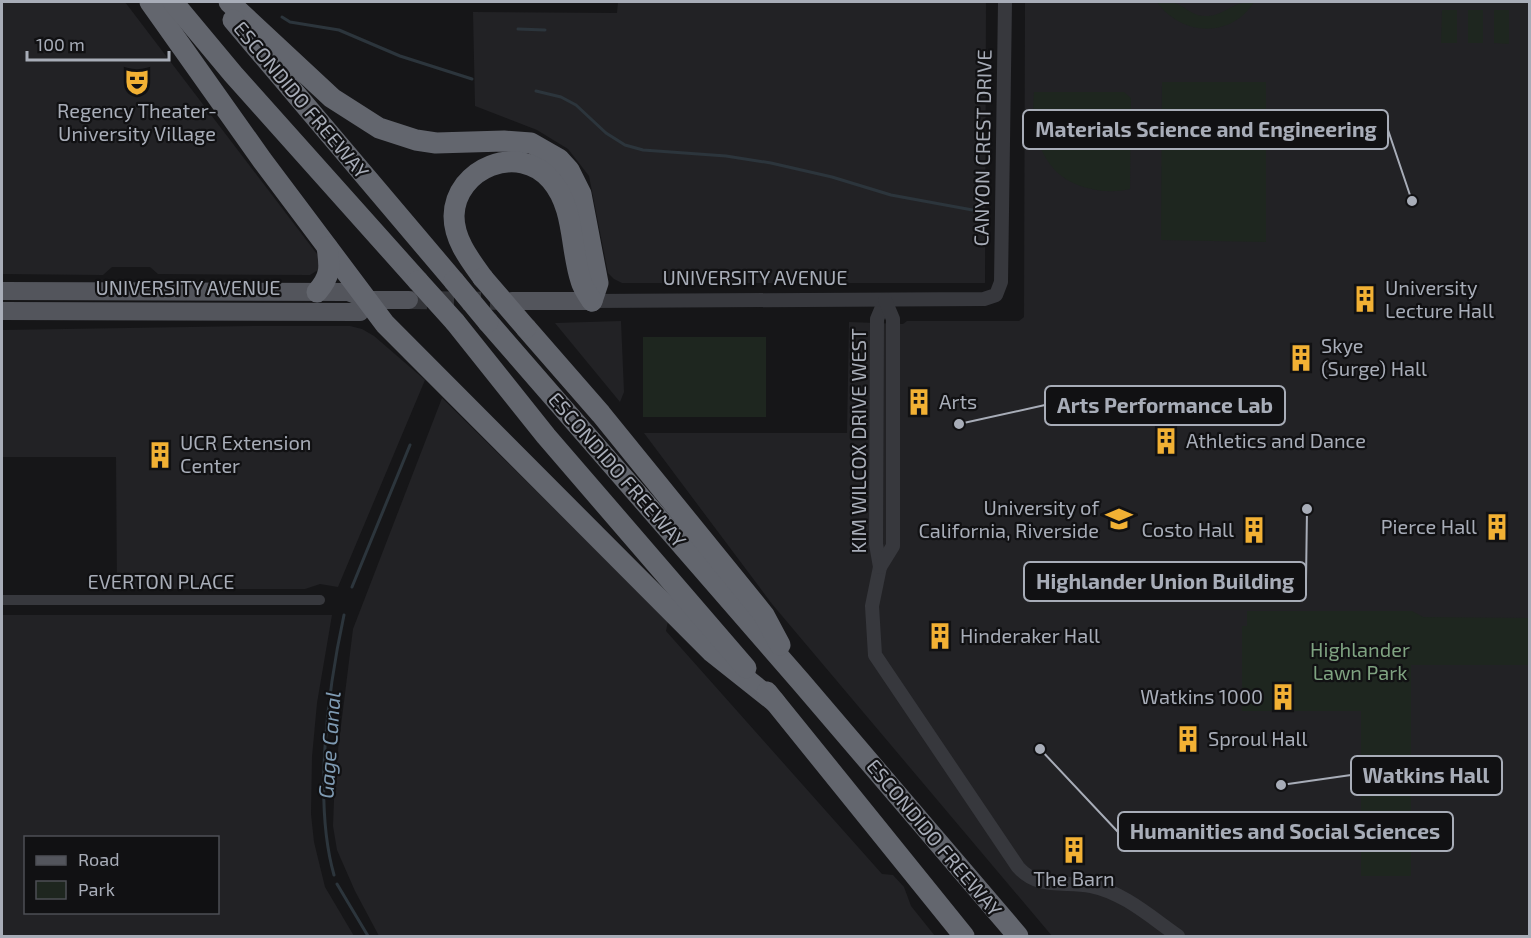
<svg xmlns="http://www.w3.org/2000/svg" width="1531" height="938" font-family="'Exo 2',sans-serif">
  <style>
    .built { fill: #222225; fill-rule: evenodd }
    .green { fill: #1e261f }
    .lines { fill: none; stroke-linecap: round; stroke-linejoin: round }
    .stream { stroke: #2c353c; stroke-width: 3 }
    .primary-tunnel { stroke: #333438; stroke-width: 18; stroke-dasharray: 18 9; stroke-linecap: butt }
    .minor { stroke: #37383d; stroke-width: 10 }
    .tertiary { stroke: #37383d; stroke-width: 14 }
    .primary { stroke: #53555c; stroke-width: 18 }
    .motorway { stroke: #63666e; stroke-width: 21 }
    .motorway-bridge { stroke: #63666e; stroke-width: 21 }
    .labels { text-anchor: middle; stroke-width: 4.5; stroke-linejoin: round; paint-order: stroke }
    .street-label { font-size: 20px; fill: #a8adb8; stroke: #111113 }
    .poi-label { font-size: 20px; fill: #a8adb8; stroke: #111113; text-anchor: start }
    .park-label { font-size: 20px; fill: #7fa381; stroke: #111113 }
    .water-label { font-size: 21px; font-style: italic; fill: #7f9bb3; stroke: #111113 }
    .leader { fill: none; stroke: #a8adb8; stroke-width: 2 }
    .callout-dot { fill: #a8adb8; stroke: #111113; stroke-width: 2 }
    .callout { fill: #111113; stroke: #a8adb8; stroke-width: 2 }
    .callout-label { font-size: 21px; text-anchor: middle; font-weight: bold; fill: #a8adb8 }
  </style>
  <rect width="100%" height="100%" fill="#161618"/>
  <g class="built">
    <polygon points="2,2 125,2 320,258 318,270 310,275 158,274 150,267 112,267 103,275 2,274"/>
    <polygon points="618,2 986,2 985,283 622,283 614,279 608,273 589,176 568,149 537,130 475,106 473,12 617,13"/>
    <polygon points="1025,2 1529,2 1529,936 1052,936 772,604 644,433 847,433 849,322 903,324 907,321 1019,321 1024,317"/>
    <polygon points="621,321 624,392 620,402 555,323"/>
    <polygon points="252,326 350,326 362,329 374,336 425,380 338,587 320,584 305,589 117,589 116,457 2,457 2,330"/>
    <polygon points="442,398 668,621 666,631 882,874 893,875 904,887 911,906 935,936 379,936 355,891 337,850 333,826 335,774 353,629"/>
    <path d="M2 615H332L317 703 312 757 311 814 314 842 325 887 354 936H2ZM26 838H218V912H26Z"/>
  </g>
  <g class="green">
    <path d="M1147 2C1154 1 1163 0 1171 2 1183 4 1191 16 1205 16 1227 16 1230 1 1254 2 1231 39 1181 36 1157 2Z"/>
    <polygon points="1442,10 1457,10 1457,43 1441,43"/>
    <rect x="1468" y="10" width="15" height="33"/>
    <polygon points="1494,10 1509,10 1509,44 1494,43"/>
    <polygon points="1162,82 1266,82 1266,242 1161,240"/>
    <path d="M1034 92H1124L1131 98 1130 189C1118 192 1104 192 1092 189 1044 180 1030 136 1034 92Z"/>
    <rect x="643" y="337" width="123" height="80"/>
    <polygon points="1247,611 1412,611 1423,617 1529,618 1529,665 1411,665 1411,876 1361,876 1361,711 1242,711 1242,626 1247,626"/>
  </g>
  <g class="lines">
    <g class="stream">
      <polyline points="282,17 290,22 339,30 400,56 472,79"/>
      <polyline points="518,29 545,30"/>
      <polyline points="536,91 561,97 576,105 606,133 625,145 643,150 726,156 771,163 832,177 891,195 978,211"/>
      <polyline points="352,587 410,445"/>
      <path d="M334 875C313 801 328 689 344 615"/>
      <polyline points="337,884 368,936"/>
    </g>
    <polyline class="primary-tunnel" points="409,300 512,301"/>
    <polyline class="minor" points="2,600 320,600"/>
    <g class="tertiary">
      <path d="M885 300 877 319 876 544 880 567 872 606 875 655 1018 867C1038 890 1064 881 1091 886 1123 892 1152 918 1178 936"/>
      <polyline points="592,301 984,299 996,295 1001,282 1005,2"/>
      <polyline points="880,567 893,546 893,319 885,300"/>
    </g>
    <g class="primary">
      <polyline points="2,291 348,292 368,300 409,300"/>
      <polyline points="512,301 592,301"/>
      <polyline points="2,311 360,312 368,300"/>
    </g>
    <g class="motorway">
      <polyline points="150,2 262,160 385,324 712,652 775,702"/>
      <polyline points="173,2 233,74 418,281"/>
      <polyline points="229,2 332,98 379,128 416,140 436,143 504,141 531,143 559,159 569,170 581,194 598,283 592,301"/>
      <polyline points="233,20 454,281"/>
      <path d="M483 278C470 260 454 240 454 216 455 168 519 142 551 180 575 208 570 248 581 281 583 288 588 295 592 301"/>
      <path d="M317 292C331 276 330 267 327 247"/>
      <polyline points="455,322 546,436 746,668"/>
      <polyline points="488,322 801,682 1018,936"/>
      <polyline points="526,328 601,414 764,615 780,645"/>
      <polyline points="767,692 964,936"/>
    </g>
    <g class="motorway-bridge">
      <polyline points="483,278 526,328"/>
      <polyline points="418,281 455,322"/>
      <polyline points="454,281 488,322"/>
    </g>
  </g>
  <defs>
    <symbol id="theatre-bare" viewBox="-9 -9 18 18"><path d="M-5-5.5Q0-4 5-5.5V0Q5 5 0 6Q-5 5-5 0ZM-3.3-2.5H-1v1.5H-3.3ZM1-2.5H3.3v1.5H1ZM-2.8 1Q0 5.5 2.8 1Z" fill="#f2b134" stroke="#111113" stroke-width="2.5" paint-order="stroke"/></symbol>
    <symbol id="building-bare" viewBox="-9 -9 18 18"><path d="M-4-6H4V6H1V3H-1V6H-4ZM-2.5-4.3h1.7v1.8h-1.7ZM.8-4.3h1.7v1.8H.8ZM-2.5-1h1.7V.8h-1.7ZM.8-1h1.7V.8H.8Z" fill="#f2b134" stroke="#111113" stroke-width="2.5" paint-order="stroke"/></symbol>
    <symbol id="university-bare" viewBox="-9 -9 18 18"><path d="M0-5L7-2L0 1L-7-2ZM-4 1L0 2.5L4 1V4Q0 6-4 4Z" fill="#f2b134" stroke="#111113" stroke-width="2.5" paint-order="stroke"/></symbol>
  </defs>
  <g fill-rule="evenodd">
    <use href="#theatre-bare" x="118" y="63" width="38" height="38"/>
    <use href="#building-bare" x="1346" y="280" width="38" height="38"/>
    <use href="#building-bare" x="1282" y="339" width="38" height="38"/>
    <use href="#building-bare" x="900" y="383" width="38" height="38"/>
    <use href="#building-bare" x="1147" y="422" width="38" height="38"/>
    <use href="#building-bare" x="141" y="436" width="38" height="38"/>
    <use href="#university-bare" x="1100" y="500" width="38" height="38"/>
    <use href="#building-bare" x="1478" y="508" width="38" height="38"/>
    <use href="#building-bare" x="1235" y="511" width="38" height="38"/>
    <use href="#building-bare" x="921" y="617" width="38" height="38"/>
    <use href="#building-bare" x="1264" y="678" width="38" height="38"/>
    <use href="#building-bare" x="1169" y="720" width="38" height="38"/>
    <use href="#building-bare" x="1055" y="831" width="38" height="38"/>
  </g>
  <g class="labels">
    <g class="street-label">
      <text transform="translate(301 100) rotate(50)" y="7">ESCONDIDO FREEWAY</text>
      <text transform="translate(983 148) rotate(-89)" y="7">CANYON CREST DRIVE</text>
      <text x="755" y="285">UNIVERSITY AVENUE</text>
      <text x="188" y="295">UNIVERSITY AVENUE</text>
      <text transform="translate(859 441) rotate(-90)" y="7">KIM WILCOX DRIVE WEST</text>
      <text transform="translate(617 470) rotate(49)" y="7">ESCONDIDO FREEWAY</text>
      <text x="161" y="589">EVERTON PLACE</text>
      <text transform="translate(934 838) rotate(50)" y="7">ESCONDIDO FREEWAY</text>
    </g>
    <g class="poi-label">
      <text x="137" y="118" text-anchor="middle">Regency Theater-<tspan x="137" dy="23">University Village</tspan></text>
      <text x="1385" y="295">University<tspan x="1385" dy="23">Lecture Hall</tspan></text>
      <text x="1321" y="353">Skye<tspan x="1321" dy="23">(Surge) Hall</tspan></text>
      <text x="939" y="409">Arts</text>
      <text x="1186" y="448">Athletics and Dance</text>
      <text x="180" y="450">UCR Extension<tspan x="180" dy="23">Center</tspan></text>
      <text x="1099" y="515" text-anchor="end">University of<tspan x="1099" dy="23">California, Riverside</tspan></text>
      <text x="1477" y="534" text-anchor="end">Pierce Hall</text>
      <text x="1234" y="537" text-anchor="end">Costo Hall</text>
      <text x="960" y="643">Hinderaker Hall</text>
      <text x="1263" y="704" text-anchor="end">Watkins 1000</text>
      <text x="1208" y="746">Sproul Hall</text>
      <text x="1074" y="886" text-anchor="middle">The Barn</text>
    </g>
    <g class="park-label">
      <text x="1360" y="657">Highlander<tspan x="1360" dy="23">Lawn Park</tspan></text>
    </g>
    <g class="water-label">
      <text transform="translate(330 745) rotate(-86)" y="7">Gage Canal</text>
    </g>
  </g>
  <path class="leader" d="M1412 201L1388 130M959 424L1045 405M1307 509L1306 581M1281 785L1351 775M1040 749L1118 832"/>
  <g class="callout-dot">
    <circle cx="1412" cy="201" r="6"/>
    <circle cx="959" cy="424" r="6"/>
    <circle cx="1307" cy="509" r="6"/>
    <circle cx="1281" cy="785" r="6"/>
    <circle cx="1040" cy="749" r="6"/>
  </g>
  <g class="callout">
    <rect x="1023" y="110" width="365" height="39" rx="6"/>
    <rect x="1045" y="386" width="240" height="39" rx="6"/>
    <rect x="1024" y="562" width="282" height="39" rx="6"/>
    <rect x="1351" y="756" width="151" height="39" rx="6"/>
    <rect x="1118" y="812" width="335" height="39" rx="6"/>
  </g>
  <g class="callout-label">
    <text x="1206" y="137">Materials Science and Engineering</text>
    <text x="1165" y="413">Arts Performance Lab</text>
    <text x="1165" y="589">Highlander Union Building</text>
    <text x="1426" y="783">Watkins Hall</text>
    <text x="1285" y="839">Humanities and Social Sciences</text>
  </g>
  <rect width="1531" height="938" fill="none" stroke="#a8adb8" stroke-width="6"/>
  <rect x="24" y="836" width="195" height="78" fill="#111113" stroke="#4d4f55" stroke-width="1.5"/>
  <rect x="36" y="856" width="30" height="9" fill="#53555c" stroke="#4d4f55" stroke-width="1.5"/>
  <text x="78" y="866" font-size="18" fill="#a8adb8">Road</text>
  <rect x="36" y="881" width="30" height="18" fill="#1e261f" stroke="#4d4f55" stroke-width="1.5"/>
  <text x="78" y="896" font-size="18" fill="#a8adb8">Park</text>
  <path d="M27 51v9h142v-9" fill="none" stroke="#a8adb8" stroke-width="3"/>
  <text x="36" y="51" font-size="18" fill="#a8adb8" stroke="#111113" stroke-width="4.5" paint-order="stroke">100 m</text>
</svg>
